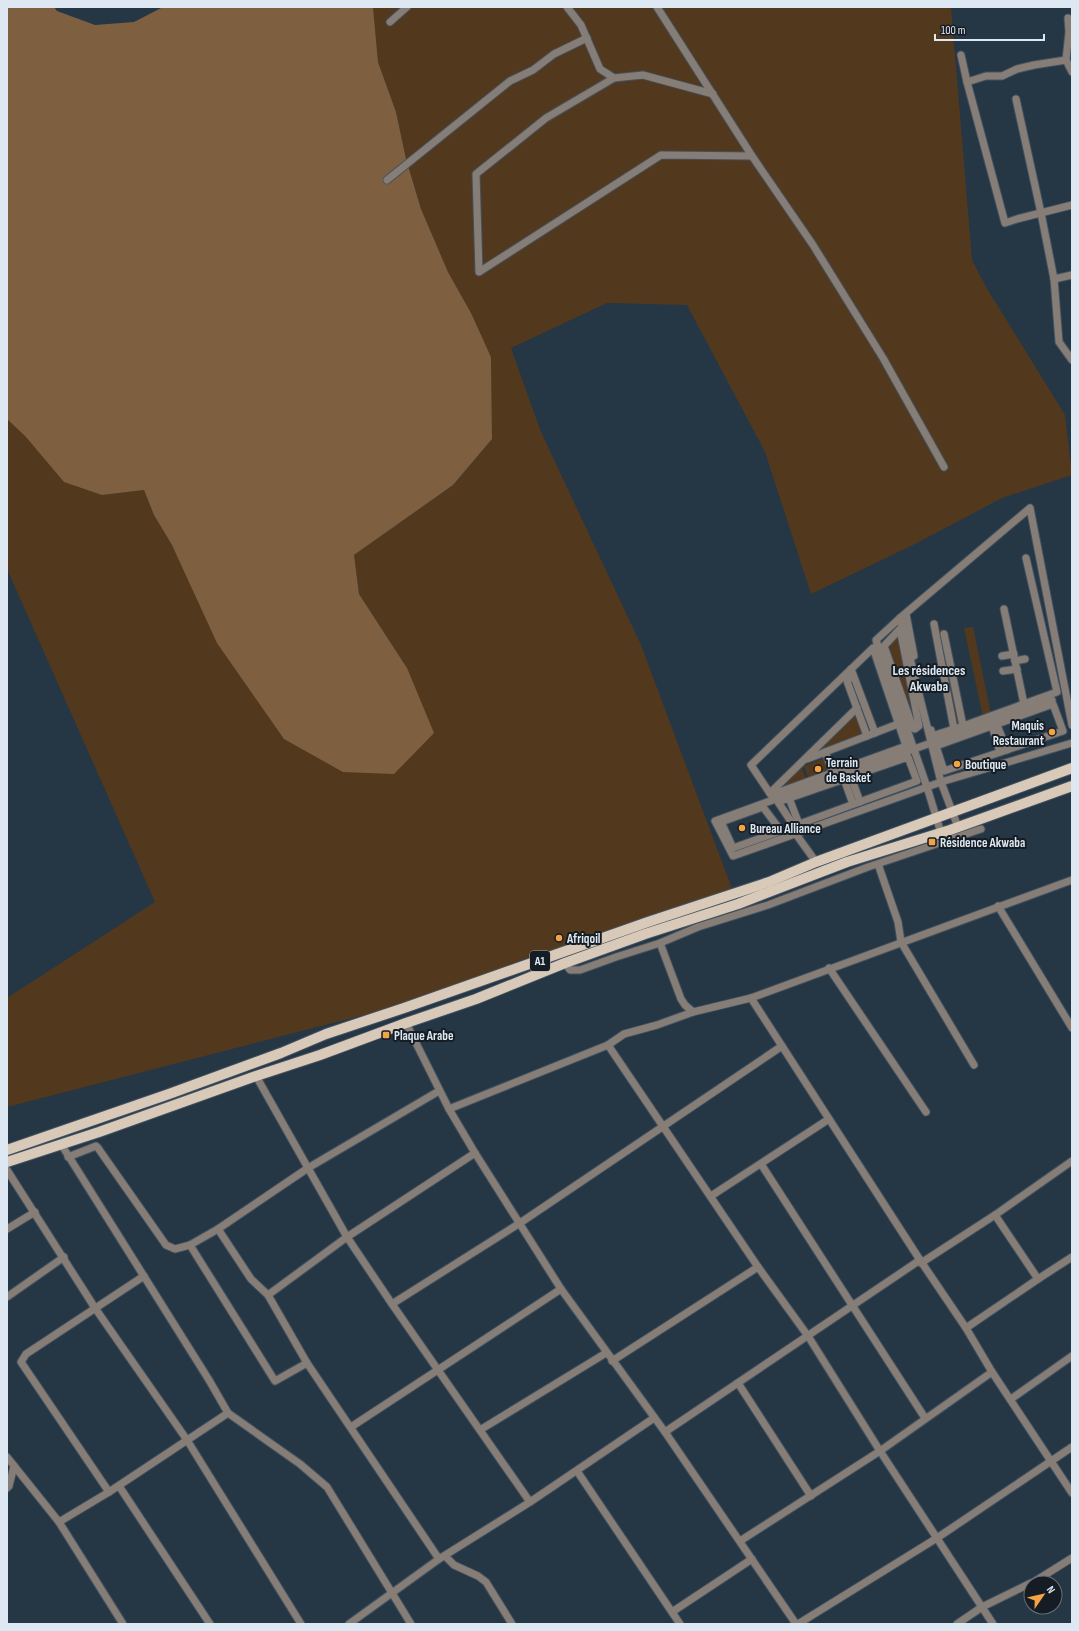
<svg xmlns="http://www.w3.org/2000/svg" width="1079" height="1631" font-family="'Sofia Sans Condensed',sans-serif">
  <style>
    .green { fill: #52391e }
    .forest { fill: #7e6041 }
    .lines { fill: none; stroke-linecap: round; stroke-linejoin: round }
    .street-casing { stroke: #435261; stroke-width: 9 }
    .primary-casing { stroke: #435261; stroke-width: 12 }
    .street { stroke: #867e76; stroke-width: 7 }
    .primary { stroke: #d9c9b8; stroke-width: 10 }
    .poi-dot { fill: #f4a344; stroke: #151c23; stroke-width: 1.5 }
    .labels { text-anchor: middle; stroke-width: 4; stroke-linejoin: round; paint-order: stroke }
    .shield { fill: #151c23; stroke: #a2abb4; stroke-width: 1 }
    .shield-label { font-size: 12px; font-weight: bold; fill: #dee8f2 }
    .poi-label { font-size: 13px; font-weight: bold; fill: #dee8f2; stroke: #151c23; text-anchor: start }
    .neighbourhood-label { font-size: 14px; font-weight: bold; fill: #dee8f2; stroke: #151c23 }
  </style>
  <rect width="100%" height="100%" fill="#253645"/>
  <g class="green">
    <polygon points="373,7 951,7 972,260 986,287 1065,415 1072,475 1002,498 915,544 811,594 765,452 687,305 607,303 511,348 541,432 641,645 734,894 434,997 7,1107 7,998 155,902 7,569 7,419 26,437 102,495 144,490 154,515 172,545 407,668 359,594 354,555 453,485 492,439 491,357 471,313 448,272 421,209 406,159 396,112 378,62"/>
    <polygon points="973,627 991,714 983,717 964,628"/>
    <polygon points="942,629 961,725 957,727 937,630"/>
    <polygon points="899,633 913,713 911,713 886,645"/>
    <polygon points="857,713 866,736 816,753"/>
    <polygon points="827,757 832,771 809,780 804,766"/>
    <polygon points="801,767 807,781 779,791 777,788"/>
  </g>
  <polygon class="forest" points="7,7 54,7 57,11 95,25 134,22 163,7 373,7 378,62 396,112 406,159 421,209 448,272 471,313 491,357 492,439 453,485 354,555 359,594 407,668 434,733 394,774 343,772 284,739 217,643 172,545 154,515 144,490 102,495 64,482 26,437 7,419"/>
  <g class="lines">
    <defs>
      <g id="street">
        <polyline points="567,7 581,25 600,69 614,78 643,75 713,94"/>
        <polyline points="657,7 752,156 813,245 883,358 944,467"/>
        <polyline points="1068,18 1069,32 1066,60 1072,72"/>
        <polyline points="390,22 407,7"/>
        <polyline points="961,55 967,82 1005,223 1017,219 1072,205"/>
        <polyline points="614,78 546,118 476,174 479,272 661,155 752,156"/>
        <polyline points="967,82 986,76 1002,76 1017,69 1034,65 1066,60"/>
        <polyline points="1016,99 1041,213 1054,279 1059,342 1072,360"/>
        <polyline points="387,180 510,81 533,70 554,54 587,38"/>
        <polyline points="1054,279 1072,275"/>
        <polyline points="1004,609 1024,704"/>
        <polyline points="906,614 914,656"/>
        <polyline points="900,618 1030,508 1072,725"/>
        <polyline points="934,624 954,729"/>
        <polygon points="900,629 919,726 915,729 913,728 884,646"/>
        <polygon points="873,648 906,746 771,795 751,765"/>
        <polyline points="1002,656 1014,654"/>
        <polyline points="1015,661 1025,659"/>
        <polyline points="851,669 875,733"/>
        <polyline points="1003,671 1017,669"/>
        <polyline points="918,673 943,668"/>
        <polyline points="853,675 847,681 867,736"/>
        <polyline points="1052,700 914,749 715,821 733,856 941,782 1072,743"/>
        <polygon points="1053,704 1063,731 944,771 936,746"/>
        <polyline points="997,725 1007,750"/>
        <polyline points="963,726 1057,692 1026,558"/>
        <polyline points="992,726 1000,752"/>
        <polyline points="931,730 932,736 963,726 944,634"/>
        <polyline points="825,752 833,772"/>
        <polygon points="908,757 917,781 794,826 778,802"/>
        <polyline points="807,759 898,724"/>
        <polyline points="851,777 860,802"/>
        <polyline points="844,779 853,804"/>
        <polyline points="770,793 857,708"/>
        <polyline points="789,798 799,824"/>
        <polygon points="763,807 781,831 733,848 721,822"/>
        <polyline points="793,830 816,862"/>
        <polyline points="941,833 927,787 876,640 900,618 941,782 958,827"/>
        <polyline points="878,864 898,922 901,942 974,1065"/>
        <polyline points="998,906 1072,1028"/>
        <polyline points="660,943 681,999 685,1005 693,1012"/>
        <polyline points="565,963 570,970 580,970 616,957 660,943 698,927 768,905 868,867 981,829"/>
        <polyline points="829,968 926,1112"/>
        <polyline points="751,998 920,1260 966,1328 992,1372 1072,1493"/>
        <polyline points="406,1023 449,1109 475,1153 561,1289 665,1432 796,1624"/>
        <polyline points="608,1045 758,1267 808,1336 880,1451 993,1624"/>
        <polyline points="256,1076 347,1237 392,1304 530,1502"/>
        <polyline points="449,1109 608,1045 624,1034 657,1025 693,1012 751,998 1072,880"/>
        <polyline points="61,1144 209,1380 228,1413 300,1464 327,1487 411,1624"/>
        <polyline points="68,1157 96,1146 98,1148 166,1245 175,1249 190,1245 218,1229 308,1168 439,1091"/>
        <polyline points="761,1164 925,1418"/>
        <polyline points="7,1170 95,1308 187,1440 301,1624"/>
        <polyline points="711,1196 829,1119"/>
        <polyline points="7,1229 35,1212"/>
        <polyline points="218,1229 251,1279 268,1295 307,1363 439,1559"/>
        <polyline points="190,1245 275,1381 307,1363"/>
        <polyline points="921,1263 995,1215"/>
        <polyline points="1038,1279 995,1215 1072,1161"/>
        <polyline points="268,1295 347,1237 475,1153"/>
        <polyline points="7,1297 64,1257"/>
        <polyline points="392,1304 520,1223 782,1046"/>
        <polyline points="966,1328 1038,1279 1072,1257"/>
        <polyline points="612,1361 758,1267"/>
        <polyline points="738,1383 811,1496"/>
        <polyline points="1011,1399 1072,1356"/>
        <polyline points="351,1427 561,1289"/>
        <polyline points="480,1430 606,1353"/>
        <polyline points="665,1432 920,1260"/>
        <polyline points="7,1457 59,1522 123,1624"/>
        <polyline points="577,1471 680,1624"/>
        <polyline points="119,1486 210,1624"/>
        <polyline points="7,1488 9,1486 14,1466"/>
        <polyline points="109,1492 21,1362 26,1354 144,1276"/>
        <polyline points="59,1522 109,1492 228,1413"/>
        <polyline points="740,1541 880,1451 992,1372"/>
        <polyline points="445,1556 454,1565 478,1576 486,1582 512,1624"/>
        <polyline points="1032,1583 1072,1558"/>
        <polyline points="672,1612 752,1559"/>
        <polyline points="349,1624 439,1559 530,1502 654,1418"/>
        <polyline points="798,1624 937,1538 1072,1447"/>
        <polyline points="957,1624 982,1607 1031,1583"/>
      </g>
      <g id="primary">
        <polyline points="7,1150 169,1094 281,1053 326,1034 404,1008 648,922 769,882 816,862 1072,768"/>
        <polyline points="7,1162 99,1132 256,1076 320,1055 406,1023 476,999 565,963 645,934 738,904 847,862 950,830 1072,786"/>
      </g>
    </defs>
    <use href="#street" class="street-casing"/>
    <use href="#primary" class="primary-casing"/>
    <use href="#street" class="street"/>
    <use href="#primary" class="primary"/>
  </g>
  <g class="poi-dot">
    <circle cx="1052" cy="732" r="4"/>
    <circle cx="957" cy="764" r="4"/>
    <circle cx="818" cy="769" r="4"/>
    <circle cx="742" cy="828" r="4"/>
    <rect x="928" y="838" width="8" height="8" rx="2"/>
    <circle cx="559" cy="938" r="4"/>
    <rect x="382" y="1031" width="8" height="8" rx="2"/>
  </g>
  <g class="labels">
    <rect class="shield" x="530" y="951" width="20" height="20" rx="3"/>
    <g class="shield-label">
      <text x="540" y="965">A1</text>
    </g>
    <g class="poi-label">
      <text x="1044" y="730" text-anchor="end">Maquis<tspan x="1044" dy="15">Restaurant</tspan></text>
      <text x="826" y="767">Terrain<tspan x="826" dy="15">de Basket</tspan></text>
      <text x="965" y="769">Boutique</text>
      <text x="750" y="833">Bureau Alliance</text>
      <text x="940" y="847">Résidence Akwaba</text>
      <text x="567" y="943">Afriqoil</text>
      <text x="394" y="1040">Plaque Arabe</text>
    </g>
    <g class="neighbourhood-label">
      <text x="929" y="675">Les résidences<tspan x="929" dy="16">Akwaba</tspan></text>
    </g>
  </g>
  <rect width="1079" height="1631" fill="none" stroke="#dee8f2" stroke-width="16"/>
  <g transform="translate(1043 1595) rotate(56)"><circle r="19" fill="#151c23" stroke="#656e76"/>
  <path d="M0-3L7 15L0 10L-7 15Z" fill="#f4a344"/>
  <text y="-6" font-size="11" font-weight="bold" text-anchor="middle" fill="#dee8f2">N</text>
  </g>
  <path d="M935 34v6h109v-6" fill="none" stroke="#dee8f2" stroke-width="2"/>
  <text x="941" y="34" font-size="12" fill="#dee8f2" stroke="#151c23" stroke-width="3" paint-order="stroke">100 m</text>
</svg>
